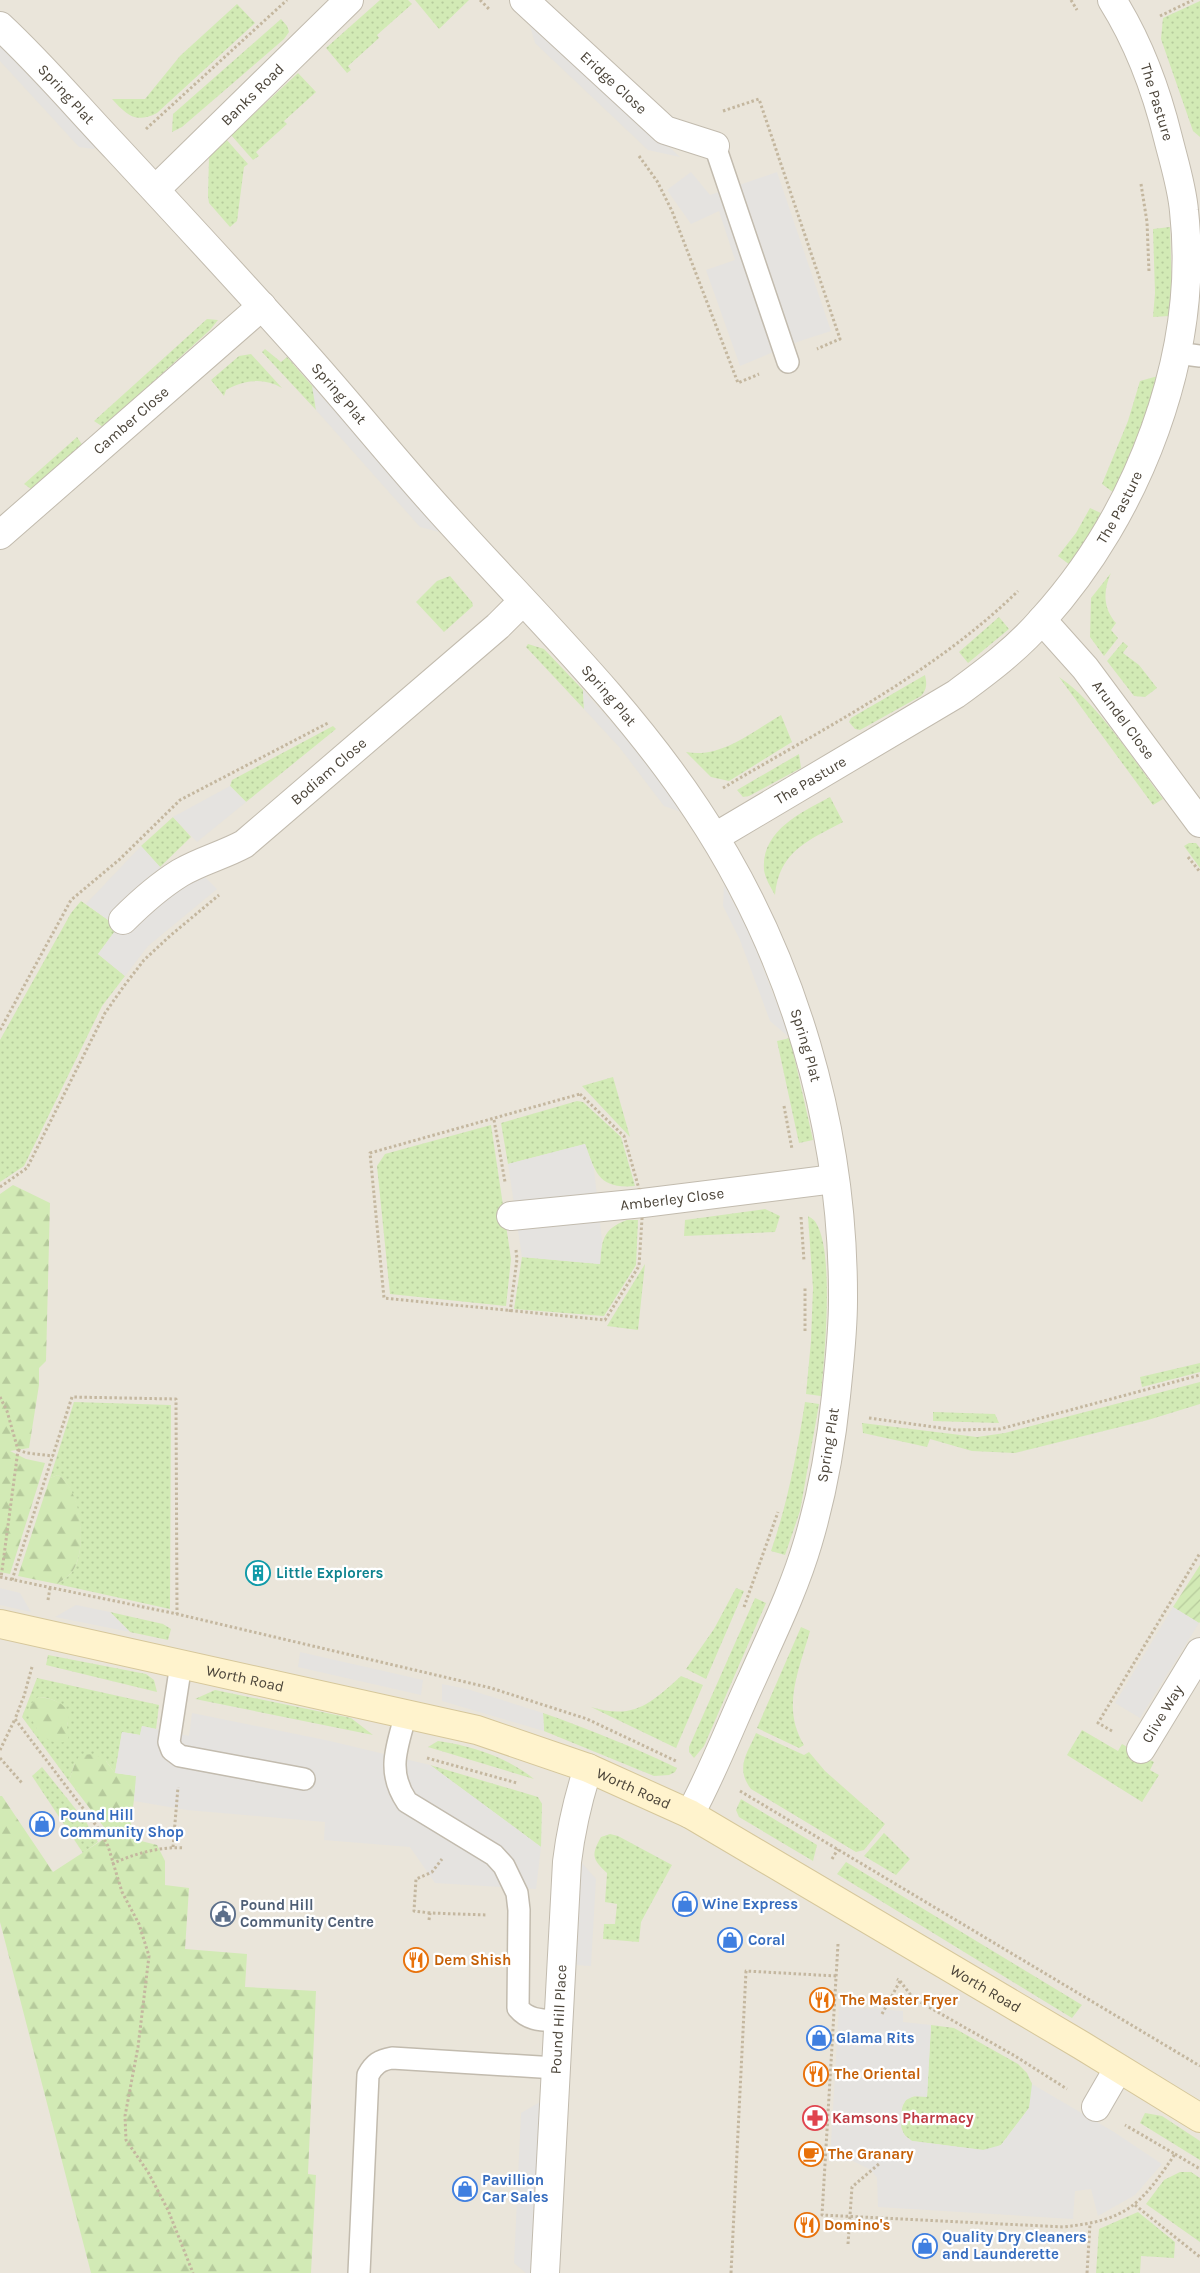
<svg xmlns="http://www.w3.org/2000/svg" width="1200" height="2273" font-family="Karla,sans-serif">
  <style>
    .residential { fill: #eae5da }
    .grass { fill: url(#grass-dots); fill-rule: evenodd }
    .forest { fill: url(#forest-firs) }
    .garden { fill: url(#garden-furrows) }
    .parking { fill: #e5e3e0 }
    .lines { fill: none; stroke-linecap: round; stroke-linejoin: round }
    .lane-casing { stroke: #c2bbae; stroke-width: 24 }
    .street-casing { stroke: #c2bbae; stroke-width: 30 }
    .secondary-casing { stroke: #d6c79b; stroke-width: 30 }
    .path { stroke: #c4b79f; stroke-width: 3; stroke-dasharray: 2.5 2.5; stroke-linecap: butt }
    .lane { stroke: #fff; stroke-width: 21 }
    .street { stroke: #fff; stroke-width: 28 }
    .secondary { stroke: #fff3cd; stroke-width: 28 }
    .labels { text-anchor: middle; stroke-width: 4.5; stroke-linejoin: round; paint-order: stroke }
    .street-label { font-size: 15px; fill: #4b4439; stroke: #fff }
    .culture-label { font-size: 15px; font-weight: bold; fill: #0d838f; stroke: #fff; text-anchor: start }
    .shop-label { font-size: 15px; font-weight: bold; fill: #366cbe; stroke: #fff; text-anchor: start }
    .service-label { font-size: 15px; font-weight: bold; fill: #4e5e75; stroke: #fff; text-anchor: start }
    .food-label { font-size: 15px; font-weight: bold; fill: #c56008; stroke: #fff; text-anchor: start }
    .health-label { font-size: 15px; font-weight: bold; fill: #be3a42; stroke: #fff; text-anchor: start }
  </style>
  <defs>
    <pattern id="grass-dots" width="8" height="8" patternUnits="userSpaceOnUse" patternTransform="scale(1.25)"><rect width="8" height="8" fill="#d2eab5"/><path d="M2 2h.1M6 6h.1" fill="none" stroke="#b6ca9c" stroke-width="1.8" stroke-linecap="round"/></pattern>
    <pattern id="forest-firs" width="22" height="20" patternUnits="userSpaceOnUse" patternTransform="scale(1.25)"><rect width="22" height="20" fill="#d2eab5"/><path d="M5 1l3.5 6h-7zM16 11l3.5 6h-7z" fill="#b6ca9c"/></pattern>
    <pattern id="garden-furrows" width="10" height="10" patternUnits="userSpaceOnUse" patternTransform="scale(1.25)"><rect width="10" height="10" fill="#d2eab5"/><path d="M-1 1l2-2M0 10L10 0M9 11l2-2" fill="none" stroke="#b6ca9c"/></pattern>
  </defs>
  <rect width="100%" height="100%" fill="#f6f3ec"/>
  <rect class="residential" x="0" y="0" width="1200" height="2273"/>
  <g class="grass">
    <polygon points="380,0 408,0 412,4 377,35 379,38 348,66 351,70 347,73 326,48"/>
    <polygon points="415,0 469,0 439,29"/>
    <polygon points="1200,1 1200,137 1193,131 1161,39 1163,18"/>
    <path d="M237 4 255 23 157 113C135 124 127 115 112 99H145L180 56Z"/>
    <polygon points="281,19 287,26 289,32 284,39 182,127 172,132 173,114"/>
    <polygon points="298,73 316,92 284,121 287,124 256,152 259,156 253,160 231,135"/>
    <polygon points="226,139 248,164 244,167 237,221 230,227 209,203 208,196 209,157 214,149"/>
    <polygon points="1170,227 1172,291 1169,316 1153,317 1155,293 1153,229"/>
    <polygon points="207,319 218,320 210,330 103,427 94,421"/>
    <polygon points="265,349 281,362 287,357 314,388 316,410 262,352"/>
    <path d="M251 354 282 388C263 377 245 380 226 390L224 396 211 380 239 356Z"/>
    <polygon points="1158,376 1147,415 1114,493 1102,484 1128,421 1140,381"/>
    <polygon points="77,437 83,446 34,491 24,484"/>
    <polygon points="1090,508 1103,514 1070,565 1058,556 1076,533"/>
    <path d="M1111 573C1103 591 1103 608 1116 623L1111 630 1118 638 1104 656 1090 637 1091 598Z"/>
    <polygon points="450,576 472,602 473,606 444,632 416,602 437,581"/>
    <polygon points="999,617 1009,629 968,663 959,652"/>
    <polygon points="1123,642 1128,646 1123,653 1139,665 1157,688 1145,697 1134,696 1107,661"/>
    <polygon points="528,644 544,649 583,690 584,709 526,647"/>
    <path d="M925 675C927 684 927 689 921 696L860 730 855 729 849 722 851 718Z"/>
    <path d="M1059 677C1098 703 1134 761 1163 799L1153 805Z"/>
    <path d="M781 715 792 742 729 781 711 777 686 752C721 759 753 731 781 715Z"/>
    <polygon points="333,726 336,729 246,802 230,786 232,780"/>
    <polygon points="799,754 801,768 749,796 743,797 737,790"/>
    <path d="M830 797 843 822C809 840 779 851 775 895 771 888 765 878 764 870 761 831 800 813 830 797Z"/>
    <polygon points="173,817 191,837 160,867 141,846"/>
    <polygon points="1189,843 1196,843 1200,848 1200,868 1184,846"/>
    <polygon points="81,901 118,927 98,954 125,976 102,1006 24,1166 0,1182 0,1040 71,913"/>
    <polygon points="790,1038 813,1140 799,1143 777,1041"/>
    <polygon points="613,1077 630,1137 582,1086"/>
    <path d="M577 1101 583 1102 621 1137 635 1186C599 1189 596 1174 585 1144L508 1164 501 1123Z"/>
    <polygon points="491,1125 511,1259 506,1306 390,1294 377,1166 385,1154"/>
    <polygon points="765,1209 780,1216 775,1232 684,1236 685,1220"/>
    <path d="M808 1216C811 1218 815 1220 816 1223 835 1253 824 1359 821 1396L806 1394 811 1341 813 1288Z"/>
    <path d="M627 1220H638L636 1265 604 1316 514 1309 522 1257 600 1264C602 1241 602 1229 627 1220Z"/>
    <polygon points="645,1264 638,1330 607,1326"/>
    <polygon points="1200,1363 1200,1372 1142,1387 1140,1377"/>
    <polygon points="1200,1382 1200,1404 1148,1420 1015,1453 972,1451 930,1439 927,1447 863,1433 862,1423 977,1437 1005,1433"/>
    <path d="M74 1402 171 1405 170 1609 57 1584C61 1581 68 1577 72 1572 88 1551 81 1489 58 1475L50 1478Z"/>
    <path d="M805 1402 819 1404 800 1511 785 1555 771 1551C788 1502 797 1453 805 1402Z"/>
    <polygon points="933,1412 995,1414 999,1423 933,1421"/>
    <polygon points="736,1588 744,1591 706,1679 686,1669 714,1629"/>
    <polygon points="755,1598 766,1603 704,1746 694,1758 689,1752 689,1747"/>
    <polygon points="110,1612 163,1624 171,1629 168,1640 130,1632"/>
    <path d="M801 1627 810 1631C799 1670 781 1708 804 1745L799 1748 757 1728Z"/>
    <polygon points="48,1655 146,1674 154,1680 157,1692 46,1665"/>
    <path d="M681 1676 703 1685 676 1748 591 1707C634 1720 650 1704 681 1676Z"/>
    <path d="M37 1678 159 1705 156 1729 142 1726 140 1735 122 1732 115 1773 106 1761 75 1763 69 1781 22 1717ZM38 1697C56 1698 71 1706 67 1726Z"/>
    <polygon points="215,1690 351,1718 373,1735 195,1699"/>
    <path d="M543 1713C589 1729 633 1747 677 1768L675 1772 669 1775 654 1776 544 1731Z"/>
    <polygon points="1082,1730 1118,1751 1122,1744 1154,1762 1150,1770 1159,1775 1142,1802 1067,1755"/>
    <path d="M756 1733 804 1755 809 1752 825 1771 885 1824 864 1850 856 1852 751 1789C735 1768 747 1754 756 1733Z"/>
    <path d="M438 1741C472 1746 507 1757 534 1779L428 1747Z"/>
    <polygon points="430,1765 538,1797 542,1804 541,1847"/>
    <polygon points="42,1767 86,1822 98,1842 83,1853 32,1776"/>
    <polygon points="741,1799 817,1845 813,1861 739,1817 736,1810"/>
    <polygon points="884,1833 910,1859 896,1875 864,1856"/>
    <path d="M610 1834 618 1836 672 1865 641 1922 639 1942 603 1939 604 1924H615L617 1904 605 1902 607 1873C592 1859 591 1855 601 1837Z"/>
    <polygon points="846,1862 1082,2005 1072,2018 837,1874"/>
    <path d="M931 2025 954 2028 1018 2064 1027 2073 1032 2084V2096L1029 2108 1001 2145 992 2149 983 2150 912 2141C907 2137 903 2135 902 2129 899 2122 901 2104 907 2099 913 2095 920 2097 927 2096Z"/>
    <polygon points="1145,2113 1162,2116 1200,2141 1200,2160 1140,2123"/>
    <polygon points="1180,2172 1191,2172 1200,2178 1200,2242 1146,2204 1164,2180"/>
    <polygon points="1138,2212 1175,2242 1174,2258 1141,2256 1140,2273 1096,2273 1099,2229"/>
  </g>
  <g class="forest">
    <polygon points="13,1185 50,1203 46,1361 39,1368 39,1385 29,1448 10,1451 26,1459 45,1463 10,1574 0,1572 0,1194"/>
    <path d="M58 1475C82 1489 88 1551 72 1572 68 1577 61 1581 57 1584L18 1576 50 1478Z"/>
    <path d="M38 1697C50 1698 68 1702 69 1718 69 1720 67 1723 67 1726 67 1732 70 1735 67 1741 46 1749 29 1724 30 1705Z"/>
    <polygon points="94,1754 106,1761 115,1773 137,1776 129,1838 157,1845 165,1861 165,1885 189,1888 185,1949 247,1954 245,1987 316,1991 308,2174 316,2175 311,2273 91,2273 0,1922 0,1796 2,1796 53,1872 110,1835 69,1781 75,1763 80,1755"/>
  </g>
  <polygon class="garden" points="1200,1565 1200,1622 1199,1623 1173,1607"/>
  <g class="parking">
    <polygon points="526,13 680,157 648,150 535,43"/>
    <polygon points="0,45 96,147 93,149 79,147 0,61"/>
    <polygon points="691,172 710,195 777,172 831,331 800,341 740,366 706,270 735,260 719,211 691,224 667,190"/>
    <polygon points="312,386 447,534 420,527 316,410"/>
    <polygon points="583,690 628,740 684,813 664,806 620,748 584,709"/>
    <polygon points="230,786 246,802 197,842 173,817"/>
    <polygon points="141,846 179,888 200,872 217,889 148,946 125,976 98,954 118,927 86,904"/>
    <polygon points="724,885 750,934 790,1038 770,1021 740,940 723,906"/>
    <polygon points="585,1144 594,1169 602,1240 600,1264 522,1257 508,1164"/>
    <polygon points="0,1588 20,1593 31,1612 0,1605"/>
    <polygon points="76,1605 110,1612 130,1632 55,1617"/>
    <polygon points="1173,1607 1199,1623 1140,1718 1115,1703"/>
    <polygon points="300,1652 423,1680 421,1695 298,1667"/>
    <polygon points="442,1684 467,1689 543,1713 544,1731 442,1701"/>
    <polygon points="192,1713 330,1741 430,1765 541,1847 536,1889 435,1883 410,1847 324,1840 325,1822 187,1810 134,1801 136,1776 115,1773 122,1732 140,1735 142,1726 189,1736"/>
    <polygon points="582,1863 596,1879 591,1966 575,1965"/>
    <polygon points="839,2006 903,2011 903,2022 931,2025 927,2097 914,2096 906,2100 902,2106 901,2128 905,2136 912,2141 983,2150 1001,2145 1029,2108 1032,2084 1114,2132 1162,2164 1135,2195 1098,2216 1091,2189 1075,2191 1073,2219 878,2207 877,2178 871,2170 853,2161 830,2160"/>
    <polygon points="540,2102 532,2273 526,2273 514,2263 521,2113"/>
  </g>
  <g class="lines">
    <defs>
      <g id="lane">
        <polyline points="715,146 788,362"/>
        <polyline points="1177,353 1200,356"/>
        <polyline points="181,1664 169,1742 172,1750 180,1756 304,1779"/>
        <path d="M406 1714C397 1747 386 1771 407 1802L494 1855 504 1866 517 1893 519 1910 518 2008C529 2021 542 2020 559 2021"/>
        <path d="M359 2273 368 2075C374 2064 380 2060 392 2058L556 2068"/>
      </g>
      <g id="street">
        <path id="s1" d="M524 0 665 130 715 146"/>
        <path id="s2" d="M0 26C42 65 78 108 117 149 182 219 247 289 310 360 350 405 388 452 428 497 518 599 622 696 697 810 793 954 844 1129 843 1301 843 1333 839 1365 836 1396 831 1445 822 1495 808 1542 794 1590 772 1634 752 1679 731 1724 714 1770 690 1814"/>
        <path id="s3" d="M156 189 349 0"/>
        <path id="s4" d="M0 535 262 306"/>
        <path id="s5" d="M1042 620 1085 668 1200 823"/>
        <path id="s6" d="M715 837 956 694C986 672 1017 649 1042 620 1138 514 1200 355 1184 211 1182 187 1174 162 1168 138 1156 89 1139 43 1112 0"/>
        <path id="s7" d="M123 920C141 902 159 886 180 873 200 861 224 855 244 844L498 626 522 602"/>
        <path id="s8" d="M511 1216 643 1203 834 1179"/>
        <path id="s9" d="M1141 1749 1200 1652"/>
        <polyline points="1096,2107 1118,2069"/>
        <path id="s10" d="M545 2273 567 1862C571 1829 578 1799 588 1768"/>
      </g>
      <g id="secondary">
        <path id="s11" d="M0 1624 477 1730 588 1768 690 1814 1081 2045 1200 2118"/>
      </g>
    </defs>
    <use href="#lane" class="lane-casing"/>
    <use href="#street" class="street-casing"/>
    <use href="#secondary" class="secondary-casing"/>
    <g class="path">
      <polyline points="480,0 490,10"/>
      <polyline points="1071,0 1077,10"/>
      <polyline points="1160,16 1193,0"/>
      <polyline points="723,111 759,99 840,339 817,349"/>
      <polyline points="146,129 287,0"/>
      <polyline points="639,156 657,181 672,211 738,383 759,374"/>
      <polyline points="1141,184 1147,222 1149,272"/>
      <path d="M723 788C824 728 933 674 1018 591"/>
      <polyline points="1188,857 1200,872"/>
      <polyline points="0,1030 71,900 120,859 180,800 328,723"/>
      <polygon points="580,1094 624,1136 643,1203 639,1266 605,1320 384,1298 370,1153"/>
      <polyline points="784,1106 792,1149"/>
      <polyline points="494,1120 505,1182"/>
      <polyline points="0,1187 27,1168 105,1013 124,986 144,960 171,935 219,895"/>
      <polyline points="801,1217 804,1261"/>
      <polyline points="510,1312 517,1259 516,1250"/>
      <polyline points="805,1331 805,1287"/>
      <polyline points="0,1397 7,1411 18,1450 1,1578"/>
      <polyline points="869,1418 956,1430 1000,1429 1200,1375"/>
      <polyline points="18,1450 27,1453 53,1456"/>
      <polyline points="0,1577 177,1614 491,1688 587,1719 678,1762"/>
      <polyline points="12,1580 72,1397 176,1399 177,1614"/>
      <polyline points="48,1600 50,1588"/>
      <polyline points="744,1607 778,1512"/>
      <polyline points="32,1667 24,1696 15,1719 98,1828 108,1846 122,1892 139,1924 149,1956 138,2047 125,2116 126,2140 148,2172 168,2210 193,2273"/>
      <polyline points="1112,1731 1098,1723 1200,1553"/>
      <polyline points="0,1750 15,1719"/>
      <polyline points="0,1758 22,1783"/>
      <polyline points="427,1758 517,1783"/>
      <polyline points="740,1791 1200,2066"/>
      <polyline points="173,1847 178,1787"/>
      <polyline points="832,1859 838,1849"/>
      <path d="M112 1864C133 1854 161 1846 184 1848"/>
      <polyline points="430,1913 414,1911 416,1879 432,1872 442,1859"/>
      <polyline points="429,1920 430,1913 487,1915"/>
      <path d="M838 1944 822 2215 1063 2227C1127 2220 1140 2206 1175 2154L1125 2125"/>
      <polyline points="900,1981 913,1998 1015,2056 1067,2089"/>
      <polyline points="882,2014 900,1981 897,1979"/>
      <polyline points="1175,2154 1200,2169"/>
      <polyline points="1135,2205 1200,2257"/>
      <polyline points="848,2244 852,2187 880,2163"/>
      <polyline points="731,2273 746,1971 836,1976"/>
      <polyline points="1087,2273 1090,2224"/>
    </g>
    <use href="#lane" class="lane"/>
    <use href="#street" class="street"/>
    <use href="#secondary" class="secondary"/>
  </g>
  <defs>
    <symbol id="building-ring" viewBox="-11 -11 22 22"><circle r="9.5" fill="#fff" stroke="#0f9aa8" stroke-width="1.5"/><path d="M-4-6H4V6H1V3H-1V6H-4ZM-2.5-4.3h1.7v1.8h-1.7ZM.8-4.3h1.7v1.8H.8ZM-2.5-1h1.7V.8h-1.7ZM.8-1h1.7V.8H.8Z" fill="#0f9aa8"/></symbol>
    <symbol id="shop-ring" viewBox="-11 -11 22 22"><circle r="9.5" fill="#fff" stroke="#3f7fe0" stroke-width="1.5"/><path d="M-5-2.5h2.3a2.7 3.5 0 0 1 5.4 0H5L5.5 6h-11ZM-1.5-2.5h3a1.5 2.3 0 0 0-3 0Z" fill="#3f7fe0"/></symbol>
    <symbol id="civic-ring" viewBox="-11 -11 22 22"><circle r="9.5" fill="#fff" stroke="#5c6f8a" stroke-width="1.5"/><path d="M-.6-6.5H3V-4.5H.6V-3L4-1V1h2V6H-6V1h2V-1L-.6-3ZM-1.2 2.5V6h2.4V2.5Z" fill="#5c6f8a"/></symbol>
    <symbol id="restaurant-ring" viewBox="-11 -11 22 22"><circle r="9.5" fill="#fff" stroke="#e8710a" stroke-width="1.5"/><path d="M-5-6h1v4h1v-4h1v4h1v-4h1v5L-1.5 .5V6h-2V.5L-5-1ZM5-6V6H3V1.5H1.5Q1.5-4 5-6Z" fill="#e8710a"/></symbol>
    <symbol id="pharmacy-ring" viewBox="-11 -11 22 22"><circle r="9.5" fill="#fff" stroke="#e0444e" stroke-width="1.5"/><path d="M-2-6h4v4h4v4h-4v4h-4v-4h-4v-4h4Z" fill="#e0444e"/></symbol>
    <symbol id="cafe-ring" viewBox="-11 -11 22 22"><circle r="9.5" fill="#fff" stroke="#e8710a" stroke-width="1.5"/><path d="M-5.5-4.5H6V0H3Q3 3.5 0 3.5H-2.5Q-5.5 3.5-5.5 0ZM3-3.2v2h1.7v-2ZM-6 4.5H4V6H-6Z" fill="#e8710a"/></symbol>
  </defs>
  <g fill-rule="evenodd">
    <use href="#building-ring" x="244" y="1559" width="28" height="28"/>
    <use href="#shop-ring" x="28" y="1810" width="28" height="28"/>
    <use href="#shop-ring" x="671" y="1890" width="28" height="28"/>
    <use href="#civic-ring" x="209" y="1900" width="28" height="28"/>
    <use href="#shop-ring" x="716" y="1926" width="28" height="28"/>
    <use href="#restaurant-ring" x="402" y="1946" width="28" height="28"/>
    <use href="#restaurant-ring" x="808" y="1986" width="28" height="28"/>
    <use href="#shop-ring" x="805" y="2024" width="28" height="28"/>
    <use href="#restaurant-ring" x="802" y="2060" width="28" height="28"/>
    <use href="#pharmacy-ring" x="801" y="2104" width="28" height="28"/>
    <use href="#cafe-ring" x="797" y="2140" width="28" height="28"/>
    <use href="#shop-ring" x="451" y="2175" width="28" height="28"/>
    <use href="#restaurant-ring" x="793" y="2211" width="28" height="28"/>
    <use href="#shop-ring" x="911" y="2232" width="28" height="28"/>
  </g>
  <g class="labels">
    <g class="street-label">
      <text dy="5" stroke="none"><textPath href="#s1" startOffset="122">Eridge Close</textPath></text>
      <text dy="5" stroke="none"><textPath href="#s2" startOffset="95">Spring Plat</textPath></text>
      <text dy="5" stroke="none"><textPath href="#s3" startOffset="135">Banks Road</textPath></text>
      <text transform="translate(1157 102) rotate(73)" y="5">The Pasture</text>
      <text dy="5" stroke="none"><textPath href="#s2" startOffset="500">Spring Plat</textPath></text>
      <text dy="5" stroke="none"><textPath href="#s4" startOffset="174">Camber Close</textPath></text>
      <text dy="5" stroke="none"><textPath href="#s6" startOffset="531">The Pasture</textPath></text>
      <text dy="5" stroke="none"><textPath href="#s2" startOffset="905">Spring Plat</textPath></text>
      <text dy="5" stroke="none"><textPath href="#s5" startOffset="129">Arundel Close</textPath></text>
      <text dy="5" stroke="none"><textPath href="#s7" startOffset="256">Bodiam Close</textPath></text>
      <text dy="5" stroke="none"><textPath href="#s6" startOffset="111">The Pasture</textPath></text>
      <text dy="5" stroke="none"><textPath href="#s2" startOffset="1310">Spring Plat</textPath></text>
      <text dy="5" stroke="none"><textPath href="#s8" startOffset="162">Amberley Close</textPath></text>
      <text transform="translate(828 1445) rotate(-81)" y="5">Spring Plat</text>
      <text dy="5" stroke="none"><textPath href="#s11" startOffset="251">Worth Road</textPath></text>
      <text dy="5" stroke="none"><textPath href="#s9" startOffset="41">Clive Way</textPath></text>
      <text dy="5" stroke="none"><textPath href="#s11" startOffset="656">Worth Road</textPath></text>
      <text dy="5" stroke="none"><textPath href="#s11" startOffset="1061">Worth Road</textPath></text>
      <text dy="5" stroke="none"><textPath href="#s10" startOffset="254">Pound Hill Place</textPath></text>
    </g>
    <g class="culture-label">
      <text x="276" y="1578">Little Explorers</text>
    </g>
    <g class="shop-label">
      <text x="60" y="1820">Pound Hill<tspan x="60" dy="17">Community Shop</tspan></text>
      <text x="702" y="1909">Wine Express</text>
      <text x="748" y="1945">Coral</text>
      <text x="836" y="2043">Glama Rits</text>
      <text x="482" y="2185">Pavillion<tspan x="482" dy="17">Car Sales</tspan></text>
      <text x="942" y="2242">Quality Dry Cleaners<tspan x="942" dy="17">and Launderette</tspan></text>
    </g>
    <g class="service-label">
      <text x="240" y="1910">Pound Hill<tspan x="240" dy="17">Community Centre</tspan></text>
    </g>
    <g class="food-label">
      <text x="434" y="1965">Dem Shish</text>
      <text x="840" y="2005">The Master Fryer</text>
      <text x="834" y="2079">The Oriental</text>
      <text x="828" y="2159">The Granary</text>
      <text x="824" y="2230">Domino's</text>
    </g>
    <g class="health-label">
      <text x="832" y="2123">Kamsons Pharmacy</text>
    </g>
  </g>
</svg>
